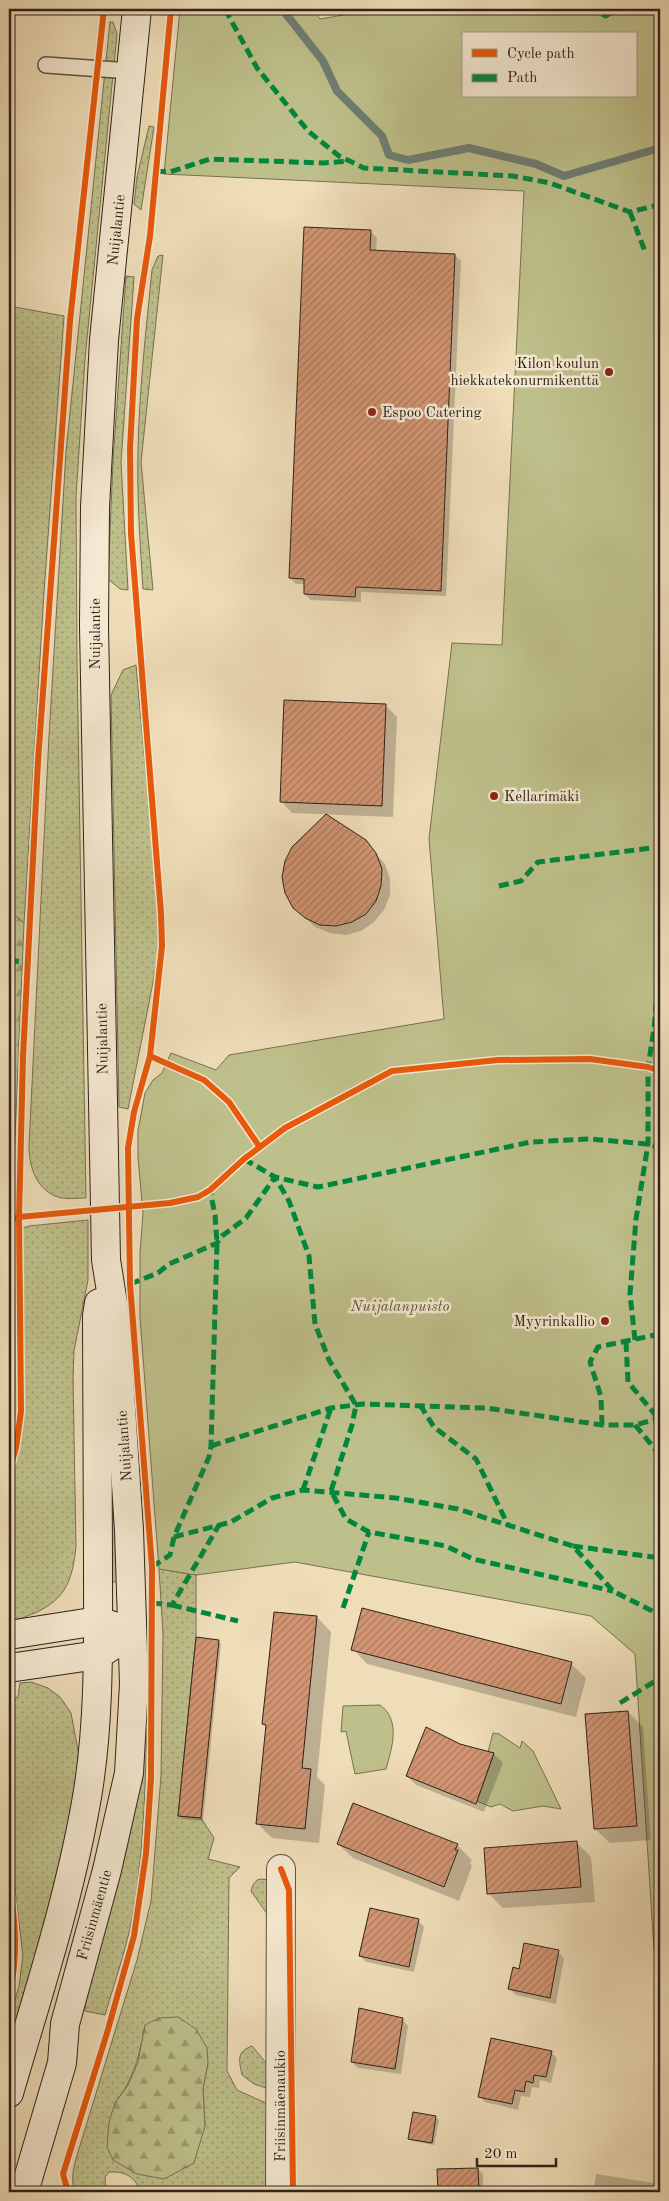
<svg xmlns="http://www.w3.org/2000/svg" width="669" height="2201" font-family="'Old Standard TT',serif">
  <style>
    .grass { fill: url(#grass-dots); stroke: #767152; fill-rule: evenodd }
    .forest { fill: url(#forest-firs); stroke: #767152 }
    .park { fill: #bec08b; stroke: #767152; fill-rule: evenodd }
    .shadow { fill: #0003 }
    .lines { fill: none; stroke-linecap: round; stroke-linejoin: round }
    .stream { stroke: #6e7e75; stroke-width: 8 }
    .building { fill: url(#building-hatch); stroke: #2d2219 }
    .lane-casing { stroke: #5e5141; stroke-width: 18 }
    .street-casing { stroke: #5e5141; stroke-width: 30 }
    .secondary-casing { stroke: #2d2219; stroke-width: 30 }
    .lane { stroke: #f5e9d1; stroke-width: 15 }
    .street { stroke: #f5e9d1; stroke-width: 28 }
    .secondary { stroke: #f5e9d1; stroke-width: 28 }
    .quiet { stroke: #00873e; stroke-width: 5; stroke-dasharray: 10 5; stroke-linecap: butt }
    .cycleway-casing { stroke: #f5e9d1; stroke-width: 9 }
    .cycleway { stroke: #e8590c; stroke-width: 6 }
    .poi-dot { fill: #8f2418; stroke: #f5e9d1; stroke-width: 2 }
    .labels { text-anchor: middle; stroke-width: 5; stroke-linejoin: round; paint-order: stroke }
    .street-label { font-size: 15px; fill: #2d2219; stroke: #f5e9d1 }
    .poi-label { font-size: 15px; fill: #2d2219; stroke: #f5e9d1; text-anchor: end }
    .park-label { font-size: 15px; font-style: italic; fill: #58513b; stroke: #f5e9d1 }
  </style>
  <defs>
    <pattern id="grass-dots" width="8" height="8" patternUnits="userSpaceOnUse" patternTransform="scale(1.25)"><rect width="8" height="8" fill="#bec08b"/><path d="M2 2h.1M6 6h.1" fill="none" stroke="#9b9c71" stroke-width="1.8" stroke-linecap="round"/></pattern>
    <pattern id="forest-firs" width="22" height="20" patternUnits="userSpaceOnUse" patternTransform="scale(1.25)"><rect width="22" height="20" fill="#bec08b"/><path d="M5 1l3.5 6h-7zM16 11l3.5 6h-7z" fill="#9b9c71"/></pattern>
    <pattern id="building-hatch" width="6" height="6" patternUnits="userSpaceOnUse" patternTransform="scale(1.25)"><rect width="6" height="6" fill="#d29472"/><path d="M-1 1l2-2M0 6l6-6M5 7l2-2" fill="none" stroke="#ab785d"/></pattern>
  </defs>
  <rect width="100%" height="100%" fill="#efddb8"/>
  <filter id="stains"><feTurbulence type="fractalNoise" baseFrequency=".004" numOctaves="4"/><feColorMatrix values="0 0 0 0 .2 0 0 0 0 .09 0 0 0 0 .02 0 0 0 .5 -.17"/></filter>
  <radialGradient id="worn" r=".72"><stop offset=".6" stop-color="#630" stop-opacity="0"/><stop offset="1" stop-color="#630" stop-opacity=".3"/></radialGradient>
  <g class="grass">
    <path d="M110 22H113L117 34 85 359 76 497 77 660 86 1198C77 1198 63 1200 55 1196 35 1187 29 1165 29 1146L49 736 66 452Z"/>
    <polygon points="149,126 154,127 141,210 134,204 137,177"/>
    <path d="M163 255 141 462 153 590 143 589C140 543 137 498 138 452 139 391 146 331 152 270L158 256Z"/>
    <polygon points="126,276 134,277 121,462 128,590 120,589 108,579 113,461"/>
    <polygon points="9,306 64,316 44,592 24,923 9,910"/>
    <polygon points="136,665 159,918 158,957 128,1109 119,1107 111,695 123,670"/>
    <path d="M12 1210 11 1232 29 1226 88 1220V1280L74 1351 73 1378 76 1547C72 1580 67 1598 35 1613 26 1616 18 1621 9 1622V1211Z"/>
    <polygon points="107,1480 119,1480 117,1582 108,1582"/>
    <path d="M159 1569 196 1575V1637L178 1816 201 1818 214 1838 208 1859 240 1867 229 1878 227 2071 237 2090 266 2103 272 2110 269 2192H140C136 2177 125 2171 109 2172L105 2177 106 2192H75C70 2178 74 2166 78 2152L137 1960 151 1901 161 1776 163 1634ZM145 2025 208 2063 203 2089 205 2126 115 2103C135 2077 139 2056 145 2025Z"/>
    <polygon points="31,1682 48,1688 60,1697 71,1713 81,1766 76,1808 9,2059 9,2021 19,1986 23,1956 9,1839 9,1707 18,1696 20,1683"/>
    <path d="M140 1729H147C145 1786 144 1844 135 1901 130 1939 116 1977 105 2015L85 2011V1995Z"/>
    <polygon points="262,1879 269,1880 270,1918 251,1891 253,1885 257,1880"/>
    <path d="M252 2046 267 2064 275 2091 254 2084 242 2075C239 2060 236 2052 252 2046Z"/>
  </g>
  <g class="forest">
    <polygon points="9,910 24,923 12,1210 9,1211"/>
    <polygon points="178,2017 196,2029 207,2048 208,2063 203,2089 205,2126 194,2163 164,2179 137,2174 113,2160 107,2147 109,2122 115,2103 128,2085 138,2062 145,2025 159,2018"/>
  </g>
  <g class="park">
    <path d="M180 9H313L320 19 379 9H660V1952L654 1950 635 1654 591 1616 295 1562 196 1575 159 1569 140 1317V1253L143 1213 138 1157V1131L145 1093 153 1080 162 1073 171 1053 216 1070 229 1055 444 1019 429 839 452 643 502 645 524 191 164 174ZM463 34H635V96H463Z"/>
    <path d="M380 1705C401 1720 392 1748 386 1769L355 1774 346 1731 341 1732 343 1706Z"/>
    <polygon points="493,1733 499,1734 520,1748 522,1741 533,1751 561,1809 543,1806 513,1811 500,1804 491,1807 477,1801 494,1753 488,1752"/>
  </g>
  <g class="shadow">
    <polygon points="371,232 377,238 376,252 455,255 461,261 446,596 361,592 361,602 311,600 305,594 306,584 296,584 290,578"/>
    <polygon points="386,706 397,717 393,817 292,813 281,801"/>
    <polygon points="365,841 385,864 390,879 390,895 384,910 374,922 361,931 346,935 330,933 315,927 304,916"/>
    <polygon points="317,1617 331,1632 317,1777 325,1785 319,1843 272,1838 257,1823 267,1727 264,1724"/>
    <polygon points="218,1641 221,1644 203,1821 182,1819 179,1816"/>
    <polygon points="353,1649 571,1664 586,1678 576,1717 367,1664"/>
    <polygon points="628,1712 643,1727 651,1840 610,1843 595,1829"/>
    <polygon points="459,1746 494,1754 503,1763 484,1812 416,1785 407,1776"/>
    <polygon points="577,1843 591,1857 595,1902 503,1908 489,1894"/>
    <polygon points="338,1844 457,1845 472,1860 470,1863 472,1866 459,1901 353,1858"/>
    <polygon points="418,1920 424,1927 414,1972 366,1962 360,1956"/>
    <polygon points="558,1952 564,1958 556,2004 516,1995 510,1989 520,1970"/>
    <polygon points="402,2019 408,2026 401,2074 358,2068 352,2062"/>
    <polygon points="551,2052 557,2058 551,2083 540,2080 539,2088 532,2087 530,2097 521,2096 518,2110 485,2102 479,2096"/>
    <polygon points="414,2114 436,2118 439,2120 434,2145 412,2141 409,2139"/>
    <polygon points="478,2169 483,2174 483,2189 530,2186 535,2192 440,2192 438,2171"/>
    <polygon points="596,2174 660,2184 660,2192 593,2192"/>
  </g>
  <g class="lines">
    <polyline class="stream" points="282,9 323,61 337,91 382,136 389,155 408,160 469,148 536,164 564,176 653,150 660,152"/>
  </g>
  <g class="building">
    <polygon points="304,227 371,230 370,250 455,254 441,591 356,587 355,597 304,594 304,579 289,578"/>
    <polygon points="284,700 386,704 382,806 280,802"/>
    <polygon points="326,814 366,840 376,853 382,869 381,886 376,901 366,914 352,922 336,926 320,925 305,918 293,908 285,893 282,877 285,861 292,847"/>
    <polygon points="362,1608 572,1662 561,1704 351,1650"/>
    <polygon points="274,1612 317,1616 302,1768 311,1769 305,1829 256,1824 266,1725 262,1724"/>
    <polygon points="196,1637 219,1640 201,1818 178,1816"/>
    <polygon points="628,1711 637,1826 594,1829 585,1714"/>
    <polygon points="426,1727 460,1744 494,1753 476,1804 406,1776"/>
    <polygon points="353,1803 458,1844 455,1850 458,1850 444,1887 337,1844"/>
    <polygon points="577,1841 581,1887 487,1894 484,1848"/>
    <polygon points="370,1908 419,1919 409,1967 359,1956"/>
    <polygon points="524,1943 559,1950 550,1998 508,1989 513,1967 519,1969"/>
    <polygon points="359,2008 403,2018 395,2069 351,2062"/>
    <polygon points="491,2038 552,2051 546,2077 534,2075 533,2083 526,2081 524,2092 515,2090 512,2104 478,2097"/>
    <polygon points="413,2112 436,2116 432,2143 408,2139"/>
    <polygon points="478,2168 479,2192 438,2192 437,2169"/>
  </g>
  <g class="lines">
    <defs>
      <polyline id="lane" points="46,65 131,71"/>
      <polyline id="street" points="280,2192 281,1869"/>
      <g id="secondary">
        <polyline points="9,1635 98,1621 114,1626"/>
        <polyline points="9,1668 98,1655 112,1646"/>
        <path d="M9 2093C38 1994 71 1894 88 1791 100 1715 98 1638 98 1562 98 1480 97 1398 97 1316L99 1303"/>
        <polyline points="24,2192 62,2063 65,2024 107,1870 129,1773 134,1684 129,1530 115,1316 106,1260 94,626 95,507 104,340 137,9"/>
      </g>
    </defs>
    <use href="#lane" class="lane-casing"/>
    <use href="#street" class="street-casing"/>
    <use href="#secondary" class="secondary-casing"/>
    <use href="#lane" class="lane"/>
    <use href="#street" class="street"/>
    <use href="#secondary" class="secondary"/>
    <g class="quiet">
      <polyline points="225,9 257,68 308,131 339,156 364,168 513,176 550,183 630,212 654,206"/>
      <polyline points="588,9 606,16 616,9"/>
      <polyline points="156,171 170,172 210,159 323,163 349,161"/>
      <polyline points="630,212 646,254"/>
      <polyline points="499,886 521,881 538,862 660,847"/>
      <polyline points="9,960 28,963"/>
      <polyline points="244,1159 275,1177 318,1187 531,1142 590,1139 648,1144 660,1148"/>
      <polyline points="130,1284 158,1273 169,1264 217,1243 222,1236 246,1218 275,1177 289,1201 309,1256 315,1324 329,1360 356,1405 352,1425 331,1491 346,1519 369,1532 446,1546 473,1559 613,1591"/>
      <polyline points="635,1340 630,1294 636,1219 648,1144 648,1067 654,1029 660,961"/>
      <polyline points="626,1342 628,1382 658,1418"/>
      <polyline points="420,1405 434,1427 476,1459 508,1525"/>
      <polyline points="602,1425 601,1397 590,1362 598,1347 660,1334"/>
      <polyline points="635,1425 660,1455"/>
      <polyline points="211,1446 331,1408 363,1404 486,1408 602,1425 635,1425 660,1418"/>
      <polyline points="303,1490 331,1408"/>
      <polyline points="174,1537 231,1522 272,1498 303,1490 396,1498 458,1509 573,1546 613,1591 660,1615"/>
      <polyline points="573,1546 660,1558"/>
      <polyline points="152,1567 170,1555 174,1537 209,1457 211,1446 217,1243 215,1215 210,1190"/>
      <polyline points="152,1603 172,1605 219,1525"/>
      <polyline points="172,1605 238,1621"/>
      <polyline points="343,1608 369,1532"/>
      <polyline points="620,1703 660,1678"/>
    </g>
    <defs>
      <g id="cycleway">
        <polyline points="150,1056 204,1080 229,1102 259,1146"/>
        <polyline points="9,1220 19,1217 170,1203 198,1197 210,1190 244,1159 285,1128 392,1071 498,1060 590,1059 648,1067 660,1071"/>
        <polyline points="9,1472 16,1448 21,1411 19,1217 23,1057 38,761 70,321 104,9"/>
        <polyline points="281,1869 289,1890 293,2192"/>
        <path d="M9 1881C15 1919 19 1957 9 1994"/>
        <polyline points="68,2192 63,2174 107,2033 134,1936 146,1854 151,1778 152,1567 130,1284 128,1148 134,1112 150,1056 162,946 161,913 131,534 130,448 137,319 150,236 171,9"/>
      </g>
    </defs>
    <use href="#cycleway" class="cycleway-casing"/>
    <use href="#cycleway" class="cycleway"/>
  </g>
  <g class="poi-dot">
    <circle cx="609" cy="372" r="5"/>
    <circle cx="372" cy="412" r="5"/>
    <circle cx="494" cy="796" r="5"/>
    <circle cx="605" cy="1321" r="5"/>
  </g>
  <g class="labels">
    <g class="street-label">
      <text transform="translate(116 230) rotate(-84)" y="5">Nuijalantie</text>
      <text transform="translate(95 634) rotate(-90)" y="5">Nuijalantie</text>
      <text transform="translate(102 1039) rotate(-91)" y="5">Nuijalantie</text>
      <text transform="translate(124 1446) rotate(-94)" y="5">Nuijalantie</text>
      <text transform="translate(94 1915) rotate(-74)" y="5">Friisinmäentie</text>
      <text transform="translate(280 2106) rotate(-90)" y="5">Friisinmäenaukio</text>
    </g>
    <g class="poi-label">
      <text x="599" y="368">Kilon koulun<tspan x="599" dy="17">hiekkatekonurmikenttä</tspan></text>
      <text x="382" y="417" text-anchor="start">Espoo Catering</text>
      <text x="504" y="801" text-anchor="start">Kellarimäki</text>
      <text x="595" y="1326">Myyrinkallio</text>
    </g>
    <g class="park-label">
      <text x="400" y="1311">Nuijalanpuisto</text>
    </g>
  </g>
  <rect width="669" height="2201" fill="none" stroke="#efddb8" stroke-width="30"/>
  <rect x="10" y="10" width="649" height="2181" fill="none" stroke="#2d2219" stroke-width="2.5"/>
  <rect x="15" y="15" width="639" height="2171" fill="none" stroke="#2d2219"/>
  <rect x="462" y="32" width="175" height="65" fill="#f5e9d1" stroke="#a59987"/>
  <rect x="472" y="49" width="25" height="8" fill="#e8590c" stroke="#a59987"/>
  <text x="507" y="58" font-size="15" fill="#2d2219">Cycle path</text>
  <rect x="472" y="74" width="25" height="8" fill="#00873e" stroke="#a59987"/>
  <text x="507" y="82" font-size="15" fill="#2d2219">Path</text>
  <path d="M477 2158v8h79v-8" fill="none" stroke="#2d2219" stroke-width="2.5"/>
  <text x="484" y="2158" font-size="15" fill="#2d2219" stroke="#f5e9d1" stroke-width="4" paint-order="stroke">20 m</text>
  <rect width="100%" height="100%" filter="url(#stains)"/>
  <rect width="100%" height="100%" fill="url(#worn)"/>
</svg>
